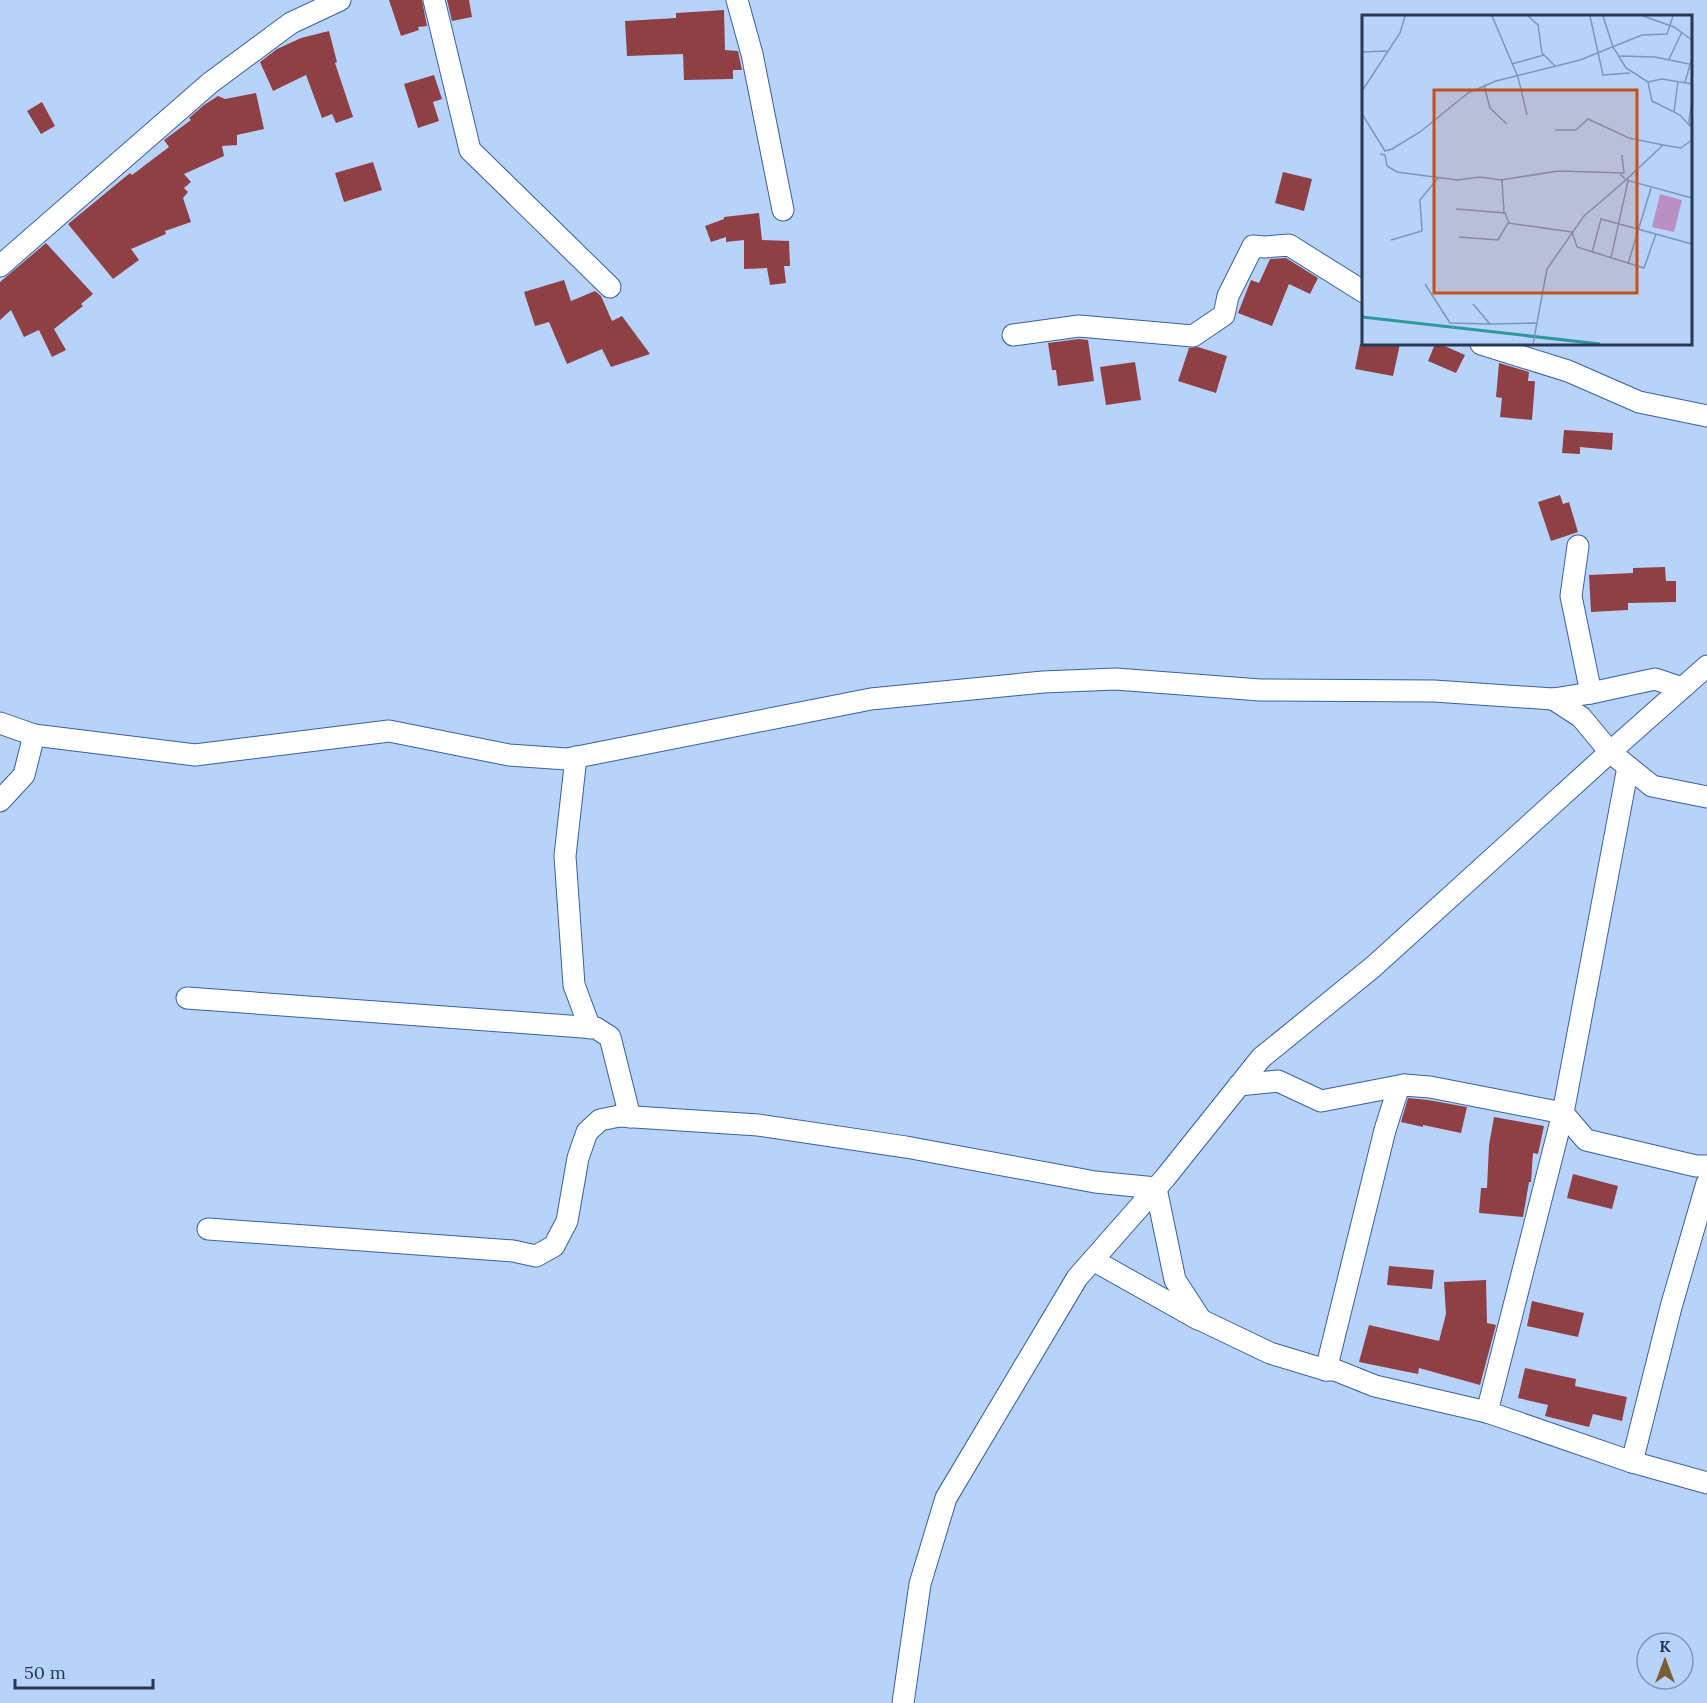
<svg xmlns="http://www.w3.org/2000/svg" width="1707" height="1703" font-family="Lora,serif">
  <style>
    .building { fill: #8e4045 }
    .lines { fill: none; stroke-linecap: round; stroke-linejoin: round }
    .minor-casing { stroke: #38609b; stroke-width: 23 }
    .minor { stroke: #fff; stroke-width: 21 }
    .inset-river { fill: none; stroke: #30989b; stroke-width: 3 }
    .inset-road { fill: none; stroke: #7e95b7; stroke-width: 1.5 }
    .view { fill: #c1521a; fill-opacity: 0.15; stroke: #c1521a; stroke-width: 3 }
    .inset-edge { fill: none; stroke: #263852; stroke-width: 3 }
  </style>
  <rect width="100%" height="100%" fill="#b8d3fb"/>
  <g class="building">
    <polygon points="389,0 422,0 427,26 418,27 419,30 401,36"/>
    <polygon points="447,0 469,0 472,17 452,21"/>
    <polygon points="724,10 725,50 738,51 742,70 733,70 733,79 684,80 683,54 627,56 625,21 676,18 676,13"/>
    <polygon points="329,31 337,62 335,63 353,117 336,123 332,114 322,118 306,75 273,91 260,62 277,49 301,38"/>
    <polygon points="434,75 442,99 433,102 439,121 418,128 404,84"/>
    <polygon points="256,93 264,129 237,135 237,145 222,146 224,156 184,174 191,182 184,188 188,192 183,198 191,222 165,231 166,234 131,249 139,260 113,279 68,224 130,173 132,175 169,147 164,140 191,120 189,118 204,105 218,96 225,99"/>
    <polygon points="42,102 55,126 41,134 27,111"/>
    <polygon points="373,162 382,190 344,202 335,173"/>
    <polygon points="1283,172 1312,179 1304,211 1275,203"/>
    <polygon points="759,213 762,240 789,241 790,266 784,266 786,283 770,285 767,268 744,269 744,240 726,242 726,237 711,242 705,226 724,219 724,217"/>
    <polygon points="46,243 93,294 81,304 83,306 54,329 66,350 52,357 39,330 24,337 11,310 0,320 0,282"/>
    <polygon points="1286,258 1318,278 1310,294 1289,284 1272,326 1238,313 1251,280 1259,283 1270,259"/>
    <polygon points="564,280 571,301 595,291 601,296 612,321 622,316 650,354 611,367 602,349 567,364 549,322 535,326 524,292"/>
    <polygon points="1079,339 1088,340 1094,381 1058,386 1056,370 1052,370 1048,343"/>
    <polygon points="1360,344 1400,344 1393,376 1355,369"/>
    <polygon points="1435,344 1440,344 1465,355 1456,373 1428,361"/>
    <polygon points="1198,347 1227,356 1216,393 1178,381 1189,348"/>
    <polygon points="1135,362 1141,400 1106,405 1100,367"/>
    <polygon points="1499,363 1529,372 1528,381 1535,381 1532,420 1500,417 1502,398 1496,397"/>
    <polygon points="1564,430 1613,433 1612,450 1580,447 1580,454 1562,453"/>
    <polygon points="1560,495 1563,504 1569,502 1578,532 1551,541 1538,502"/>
    <polygon points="1665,567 1666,581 1676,581 1676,602 1628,603 1628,610 1591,612 1589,575 1633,573 1633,568"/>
    <polygon points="1408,1098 1428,1100 1467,1107 1461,1133 1423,1125 1423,1127 1401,1122"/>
    <polygon points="1494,1117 1544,1126 1538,1154 1533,1153 1531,1182 1529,1182 1523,1217 1479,1213 1481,1188 1487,1188 1489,1145"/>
    <polygon points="1573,1174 1618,1186 1612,1209 1567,1198"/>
    <polygon points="1389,1266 1434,1270 1432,1289 1387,1285"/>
    <polygon points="1486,1280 1487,1323 1496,1325 1480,1385 1419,1368 1418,1374 1359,1362 1369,1325 1439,1341 1446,1314 1444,1282"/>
    <polygon points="1532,1301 1584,1313 1578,1337 1527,1326"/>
    <polygon points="1525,1368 1576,1379 1575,1386 1627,1397 1622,1421 1593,1414 1589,1427 1545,1416 1548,1405 1518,1398"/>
  </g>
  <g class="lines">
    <defs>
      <g id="minor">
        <polyline points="434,0 470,150 610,287"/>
        <polyline points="737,0 752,54 783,210"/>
        <polyline points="0,266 210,83 291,23 340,0"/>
        <polyline points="1013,335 1079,326 1193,336 1224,315 1228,296 1253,246 1265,247 1289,245 1364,292"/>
        <polyline points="1481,344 1568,371 1639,402 1707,416"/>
        <polyline points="1707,666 1610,752 1652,786 1707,797"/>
        <polyline points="1591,693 1655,679 1682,688"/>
        <polyline points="0,723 34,735 195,755 389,731 509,755 567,759 871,699 1043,682 1116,679 1260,690 1434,691 1553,699 1591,693 1571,596 1578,546"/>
        <polyline points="576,757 565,856 574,985 590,1028"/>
        <polyline points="0,801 24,775 34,735"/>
        <polyline points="187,998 596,1028 610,1037 630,1117"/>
        <polyline points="1239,1085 1278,1081 1321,1101 1404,1085"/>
        <polyline points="208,1229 513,1251 536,1256 554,1246 567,1221 578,1158 587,1132 600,1120 619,1116 758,1125 906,1147 1095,1182 1156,1188 1175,1280 1201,1320 1270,1353 1326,1370 1335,1370 1375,1386 1487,1412 1632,1462 1707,1483"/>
        <polyline points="1093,1260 1198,1319"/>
        <polyline points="1326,1370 1385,1130 1398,1089 1404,1085 1430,1087 1563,1113 1586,1140 1696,1166 1707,1166"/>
        <polyline points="1487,1412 1563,1113 1628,767"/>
        <polyline points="1632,1462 1671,1307 1707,1183"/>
        <polyline points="903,1703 920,1584 946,1498 1077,1278 1165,1178 1261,1058 1373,967 1610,752 1581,717 1553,699"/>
      </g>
    </defs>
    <use href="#minor" class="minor-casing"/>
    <use href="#minor" class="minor"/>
  </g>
  <g transform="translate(1362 15)">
    <rect width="330" height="330" fill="#b8d3fb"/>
    <path d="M298 179 320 185 312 217 290 212Z" fill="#b890c4"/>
    <path class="inset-river" d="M0 302 238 329"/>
    <path class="inset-road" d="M130 1 156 62 165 100M166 1 176 10 180 38 193 51M228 1 241 60 268 58M241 1 251 32 264 53 286 67 290 86 318 100 328 111M281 1 312 12 330 25M0 37 25 36M258 41 293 42 327 49M307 44 320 17M150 49 182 40M286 67 300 64 330 69M323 67 330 43M122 70 128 93 145 109M0 76 38 18 43 1M330 85 327 106 330 113M312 97 316 66M0 99 23 136 30 134 58 117 106 78 134 66 218 45 280 20 305 19 311 1M193 115H214L226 104 267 123 301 130 319 133 330 125M301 130 264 165 330 183M18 139 23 140 25 151 35 157 95 165 118 162 139 165 196 156 262 158 260 140M140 165 142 198M94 194 143 198 147 208M97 222 136 225 146 208 210 217 215 232 282 253 294 219M29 225 60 216 58 185 76 163M230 238 239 204 330 229M249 243 266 166M266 249 289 173M63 269 88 308 128 309M111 289 128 309 174 308M171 329 185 254 222 201 264 165 258 159"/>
    <path class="view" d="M72 75H275V278H72Z"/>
    <rect width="330" height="330" class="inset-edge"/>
  </g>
  <g transform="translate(1665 1661)"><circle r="28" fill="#b8d3fb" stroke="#7e95b7" stroke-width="1.5"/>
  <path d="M0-4.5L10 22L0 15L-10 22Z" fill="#7a5e31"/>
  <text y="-9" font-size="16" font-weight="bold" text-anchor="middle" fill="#263852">K</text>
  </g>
  <path d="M15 1679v9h138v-9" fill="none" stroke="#263852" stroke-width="3"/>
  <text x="24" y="1679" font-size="18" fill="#263852" stroke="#b8d3fb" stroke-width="4.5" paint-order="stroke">50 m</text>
</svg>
